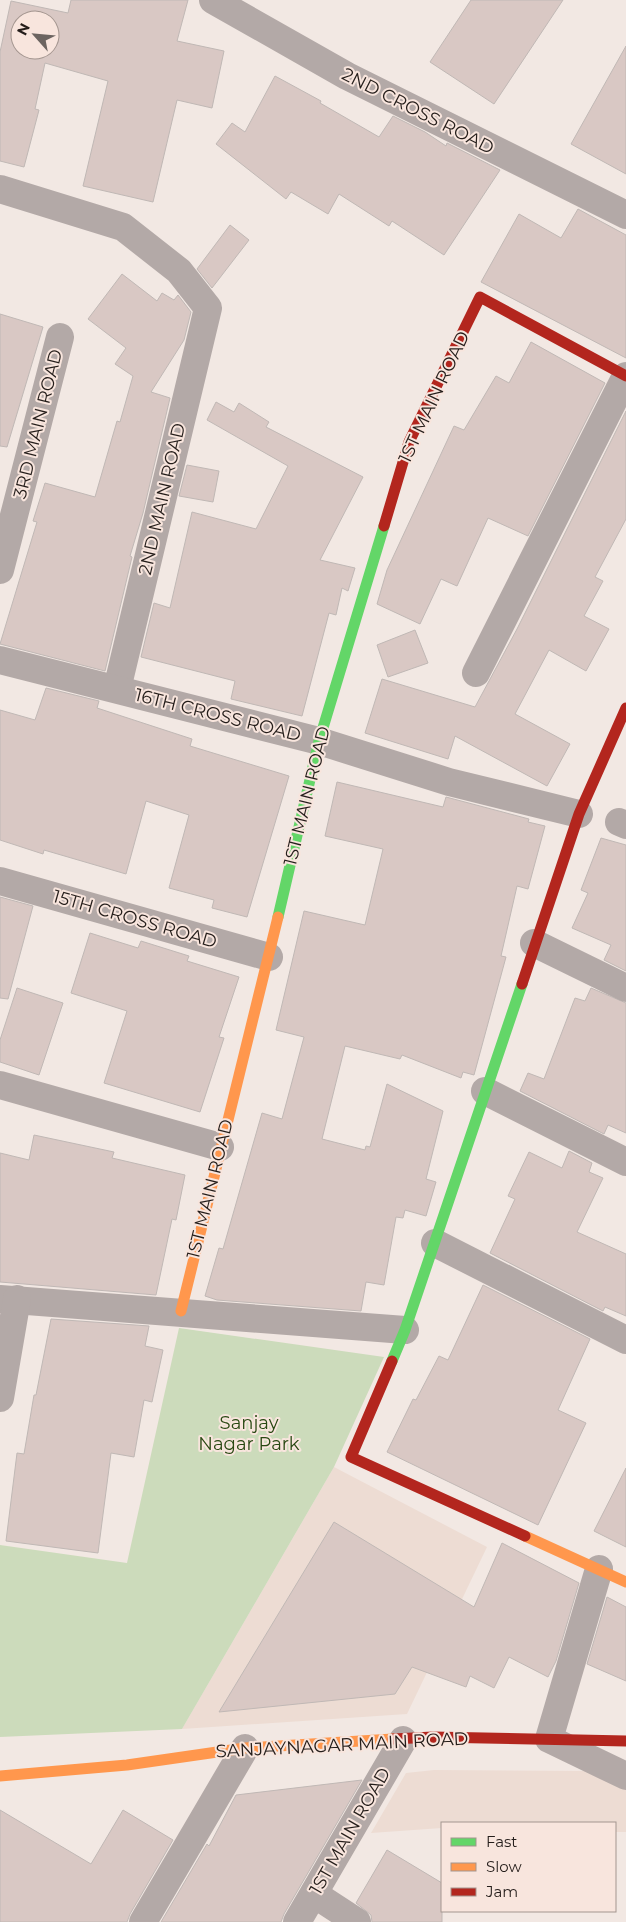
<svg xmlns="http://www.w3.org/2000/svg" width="626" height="1922" font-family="Montserrat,sans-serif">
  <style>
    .commercial { fill: #eddcd3 }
    .green { fill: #ccdbbb }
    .building { fill: #d9c8c4; stroke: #c0b8b5; fill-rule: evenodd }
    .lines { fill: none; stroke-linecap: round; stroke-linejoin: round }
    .street { stroke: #b3a9a7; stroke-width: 28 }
    .fast { stroke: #63d668; stroke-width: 11 }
    .slow { stroke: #ff974d; stroke-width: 11 }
    .jam { stroke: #b3261e; stroke-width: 11 }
    .labels { text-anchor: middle; stroke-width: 4; stroke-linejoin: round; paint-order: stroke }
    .street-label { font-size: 18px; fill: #241d1a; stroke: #f8e5dd }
    .park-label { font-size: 18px; fill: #284812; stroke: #f8e5dd }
  </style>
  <rect width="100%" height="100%" fill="#f2e8e3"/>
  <g class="commercial">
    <polygon points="334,1467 487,1547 407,1714 182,1729"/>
    <polygon points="434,1770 589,1771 626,1789 626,1832 615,1832 615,1823 442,1823 442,1828 371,1833 406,1773"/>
  </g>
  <polygon class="green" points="179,1328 384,1357 334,1467 182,1729 0,1737 0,1545 127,1563"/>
  <g class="building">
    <path d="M71 0H188L177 41 224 51 212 108 177 100 153 202 83 186 108 81 45 63 35 109 39 110 24 167 0 161V52L11 1 68 13ZM20 20H50V50H20Z"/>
    <polygon points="471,0 563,0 494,104 430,62"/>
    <polygon points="626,46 626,174 571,144"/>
    <polygon points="275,76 321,101 320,103 379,137 393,116 425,132 446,146 447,143 500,170 444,255 392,221 389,226 339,194 328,214 291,192 286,199 216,144 232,123 245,132"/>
    <polygon points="578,209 626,235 626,358 481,282 519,214 561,238"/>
    <polygon points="230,225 249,240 212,288 197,269"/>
    <polygon points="122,274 157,301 162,293 174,300 178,295 191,312 184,340 151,392 170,398 143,513 130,556 132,557 105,671 0,644 37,522 33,521 45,483 95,497 117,421 120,422 133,376 115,364 126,348 88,319"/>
    <polygon points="0,314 43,327 7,447 0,446"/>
    <polygon points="531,342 605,383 528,536 488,518 457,586 441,579 420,624 377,604 387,570 454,426 464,430 496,376 509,383"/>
    <polygon points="216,402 234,412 239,403 269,422 266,427 363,477 320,560 355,568 348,591 342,588 336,615 329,613 302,716 231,699 235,681 141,657 154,603 170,608 192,512 256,529 288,466 207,420"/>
    <polygon points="626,411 626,519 595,577 603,581 584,616 609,629 586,671 549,650 515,714 570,744 547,786 455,736 448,759 365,733 382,679 475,707 517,629"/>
    <polygon points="187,465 219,471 213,502 179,496"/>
    <polygon points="415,630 428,663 388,677 377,645"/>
    <polygon points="46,688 99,701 97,708 192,739 190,746 289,776 247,917 212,908 214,900 169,888 189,815 146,801 126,874 44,850 43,854 0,840 0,710 35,720"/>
    <polygon points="337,782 443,807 446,797 529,819 528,822 545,826 528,889 517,886 501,956 506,957 474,1075 463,1072 461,1078 402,1055 400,1059 345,1046 322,1139 365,1150 366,1146 370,1147 387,1084 443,1111 426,1179 436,1182 426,1216 405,1210 403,1218 396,1217 384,1285 366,1282 361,1311 217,1300 205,1296 219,1248 223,1249 262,1113 282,1119 304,1037 276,1030 304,911 365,925 383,849 325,836"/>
    <polygon points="601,838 626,845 626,971 604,960 611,945 572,928 588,893 581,890"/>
    <polygon points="0,897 33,906 8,999 0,998"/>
    <polygon points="90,933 138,948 141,941 189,956 187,961 239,977 219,1037 224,1038 200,1112 104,1083 127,1011 71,993"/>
    <polygon points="17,988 63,1003 39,1075 0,1062 0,1040"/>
    <polygon points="591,988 626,1003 626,1133 608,1125 604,1134 520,1091 528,1073 544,1079 575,998 585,1001"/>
    <polygon points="34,1135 114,1152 112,1158 185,1175 176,1220 172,1219 156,1295 0,1282 0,1153 29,1160"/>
    <polygon points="569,1151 592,1163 589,1172 603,1178 577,1232 626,1254 626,1316 605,1307 603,1311 490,1253 515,1199 508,1196 529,1152 562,1168"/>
    <polygon points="483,1285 590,1339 558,1410 586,1423 538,1525 387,1452 413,1399 416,1400 439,1356 448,1360"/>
    <polygon points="51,1319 149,1326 145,1346 163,1350 152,1402 144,1400 134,1457 111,1453 98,1553 6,1541 17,1453 24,1454 34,1395 36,1395"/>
    <polygon points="626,1468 626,1547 594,1531"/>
    <polygon points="334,1522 474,1607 502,1543 579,1583 556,1661 548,1677 509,1657 494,1688 470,1676 466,1687 412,1667 395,1694 219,1712"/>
    <polygon points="607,1597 626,1607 626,1681 587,1664"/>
    <polygon points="362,1780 284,1914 281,1922 161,1922 207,1844 209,1846 236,1795"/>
    <polygon points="0,1810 91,1864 123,1810 173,1840 130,1914 127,1922 0,1922"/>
    <polygon points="387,1850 442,1883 442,1922 372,1922 371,1915 356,1903"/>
  </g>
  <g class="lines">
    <g class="street">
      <polyline points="213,0 347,76 626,215"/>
      <polyline points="0,189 123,227 179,271 208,308 117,689"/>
      <polyline points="0,570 60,337"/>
      <polyline points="0,660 319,741 449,782 579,814"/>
      <polyline points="476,673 626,376"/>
      <polyline points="619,822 626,825"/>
      <polyline points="0,881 269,957"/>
      <polyline points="534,943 626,988"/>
      <polyline points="0,1085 220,1147"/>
      <polyline points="485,1091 626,1162"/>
      <polyline points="435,1243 626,1340"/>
      <polyline points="0,1299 405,1330"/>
      <polyline points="0,1398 17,1299"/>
      <polyline points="599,1569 549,1739 626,1776"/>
      <polyline points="314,1894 357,1922"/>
      <polyline points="143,1922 245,1748"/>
      <polyline points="297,1922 403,1740"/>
    </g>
    <g class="fast">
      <polyline points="278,917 319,741 384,526"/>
      <polyline points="392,1361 405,1330 522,984"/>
    </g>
    <g class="slow">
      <polyline points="181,1311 278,917"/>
      <polyline points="525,1536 626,1582"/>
      <polyline points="0,1776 127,1765 245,1748 393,1739"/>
    </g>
    <g class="jam">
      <polyline points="384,526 409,442 480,297 626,376"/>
      <polyline points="522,984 579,814 626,708"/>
      <polyline points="392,1361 351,1457 525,1536"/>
      <polyline points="393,1739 433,1737 626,1741"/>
    </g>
  </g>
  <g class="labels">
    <g class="street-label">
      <text transform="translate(418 111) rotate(27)" y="6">2ND CROSS ROAD</text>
      <text transform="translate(434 397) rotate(-65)" y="6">1ST MAIN ROAD</text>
      <text transform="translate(38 424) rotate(-76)" y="6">3RD MAIN ROAD</text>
      <text transform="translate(162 499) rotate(-77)" y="6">2ND MAIN ROAD</text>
      <text transform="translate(218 715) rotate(14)" y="6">16TH CROSS ROAD</text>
      <text transform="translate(307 796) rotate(-76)" y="6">1ST MAIN ROAD</text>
      <text transform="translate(135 919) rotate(16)" y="6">15TH CROSS ROAD</text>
      <text transform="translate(210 1189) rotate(-76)" y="6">1ST MAIN ROAD</text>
      <text transform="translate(342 1745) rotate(-3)" y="6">SANJAYNAGAR MAIN ROAD</text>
      <text transform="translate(350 1831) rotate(-60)" y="6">1ST MAIN ROAD</text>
    </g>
    <g class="park-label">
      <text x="249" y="1429">Sanjay<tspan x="249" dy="21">Nagar Park</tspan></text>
    </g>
  </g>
  <rect x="441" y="1822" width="175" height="90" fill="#f8e5dd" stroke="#a3958f"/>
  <rect x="451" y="1838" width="25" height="8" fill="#63d668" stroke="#a3958f"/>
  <text x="486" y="1847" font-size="15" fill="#241d1a">Fast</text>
  <rect x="451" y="1863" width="25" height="8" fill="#ff974d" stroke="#a3958f"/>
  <text x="486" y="1872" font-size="15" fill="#241d1a">Slow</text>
  <rect x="451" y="1888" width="25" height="8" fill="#b3261e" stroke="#a3958f"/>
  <text x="486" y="1897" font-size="15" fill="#241d1a">Jam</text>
  <g transform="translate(35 35) rotate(297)"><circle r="24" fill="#f8e5dd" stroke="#a3958f"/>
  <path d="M0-4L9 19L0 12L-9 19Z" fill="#6c6460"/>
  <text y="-8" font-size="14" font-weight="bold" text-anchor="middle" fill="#241d1a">N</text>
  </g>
</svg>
